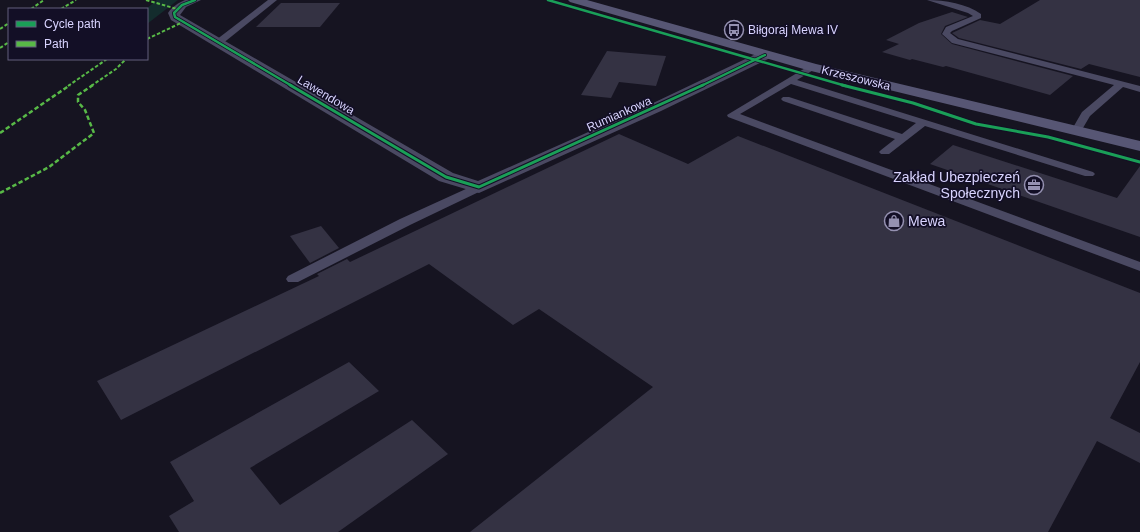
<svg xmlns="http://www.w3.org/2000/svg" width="1140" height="532" font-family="Helvetica,sans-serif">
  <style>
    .green { fill: #132c2d }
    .building { fill: #343243 }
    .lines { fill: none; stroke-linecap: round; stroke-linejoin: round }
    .service { fill: #4a4962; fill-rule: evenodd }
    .minor { fill: #4a4962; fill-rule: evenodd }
    .secondary { fill: #575674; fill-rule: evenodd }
    .quiet-far1 { stroke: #58b947; stroke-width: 2; stroke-dasharray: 3.5 2; stroke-linecap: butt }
    .quiet { stroke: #58b947; stroke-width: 2.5; stroke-dasharray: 4.5 2.5; stroke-linecap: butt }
    .cycleway-far1-casing { stroke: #130f26; stroke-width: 4 }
    .cycleway-casing { stroke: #130f26; stroke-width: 5 }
    .cycleway-far1 { stroke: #1a9f57; stroke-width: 2.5 }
    .cycleway { stroke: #1a9f57; stroke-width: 3 }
    .labels { text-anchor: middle; stroke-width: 3.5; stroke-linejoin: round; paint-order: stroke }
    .far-poi-label { font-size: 12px; fill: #d9d4ff; stroke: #130f26; text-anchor: start }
    .far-street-label { font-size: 12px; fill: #d9d4ff; stroke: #130f26 }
    .poi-label { font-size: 14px; fill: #d9d4ff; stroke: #130f26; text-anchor: end }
  </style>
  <rect width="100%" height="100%" fill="#161421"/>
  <polygon class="green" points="157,0 178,0 147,24 146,9"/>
  <g class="building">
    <polygon points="1040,0 1140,0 1140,77 1089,64 1081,69 959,38 952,33 980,20 1000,24"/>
    <polygon points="281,3 340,3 320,27 256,27"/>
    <polygon points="952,12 968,17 945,26 941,34 952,44 1073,76 1050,95 946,66 943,67 912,59 910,60 882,52 899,44 886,40 919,23"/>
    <polygon points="607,51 666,56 656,86 619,82 611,98 581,95"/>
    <polygon points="619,134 688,164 738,136 1140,293 1140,362 1110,418 1140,433 1140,463 1097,441 1048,532 470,532 653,387 539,309 513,325 429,264 121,420 97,381 319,276 317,274 347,259 350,262"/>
    <polygon points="953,145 1117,198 1140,166 1140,237 930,164"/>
    <polygon points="321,226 339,248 310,263 290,236"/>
    <polygon points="349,362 379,391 250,468 280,505 412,420 448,454 338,532 179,532 169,516 194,501 170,462"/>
  </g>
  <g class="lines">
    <g class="service">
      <polygon points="268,0 277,0 222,44 216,44 216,40"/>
      <path d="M927 0C945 0 967 4 981 14V18L952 31 950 33 958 39 1140 86V92L1123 87 1090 116 1080 133H1072L1071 131 1082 112 1114 85 952 43 942 34 946 27 973 16 968 13Z"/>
      <polygon points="812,64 815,65 815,69 797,80 1093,172 1095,174 1093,176 1085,176 925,126 889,154 881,154 879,152 881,150 895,139 783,101 781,99 783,97 789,97 902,134 916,123 791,84 740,114 1140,262 1140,271 728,117 727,115"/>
      <polygon points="479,183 483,184 485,187 483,190 410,225 298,282 288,282 286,279 288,276 400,219"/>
    </g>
    <path class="minor" d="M185 0H201L186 7 180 15 453 173 478 181 649 105 760 52H770L772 55 770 58 661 111 479 193 439 181 171 20 168 13C172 7 178 3 185 0Z"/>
    <polygon class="secondary" points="568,0 587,0 816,64 1140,141 1140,151 807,70 570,2"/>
    <g class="quiet-far1">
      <polyline points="146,0 177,9"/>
      <polyline points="31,9 44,0"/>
      <polyline points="61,9 76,0"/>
      <polyline points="0,29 9,23"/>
      <polyline points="147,39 183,22"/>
      <polyline points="0,48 9,42"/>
      <polyline points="68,86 107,59"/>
      <polyline points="91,86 116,69 126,59"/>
    </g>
    <g class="quiet">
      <polyline points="0,133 70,85"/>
      <polyline points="0,193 49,167 94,133 85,110 78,102 78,95 93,85"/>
    </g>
    <defs>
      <g id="cycleway-far1">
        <polyline points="195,0 182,5 174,13 175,17 292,86"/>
        <polyline points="548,0 846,86"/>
        <polyline points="701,86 765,55"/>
      </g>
      <g id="cycleway">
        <polyline points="290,85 446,177 479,187 703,85"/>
        <polyline points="842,85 913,103 976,124 1048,137 1140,162"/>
      </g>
    </defs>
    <use href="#cycleway-far1" class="cycleway-far1-casing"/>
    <use href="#cycleway" class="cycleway-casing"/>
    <use href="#cycleway-far1" class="cycleway-far1"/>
    <use href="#cycleway" class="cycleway"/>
  </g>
  <defs>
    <symbol id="bus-ring" viewBox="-11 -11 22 22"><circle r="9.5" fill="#130f26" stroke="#9591b1" stroke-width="1.5"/><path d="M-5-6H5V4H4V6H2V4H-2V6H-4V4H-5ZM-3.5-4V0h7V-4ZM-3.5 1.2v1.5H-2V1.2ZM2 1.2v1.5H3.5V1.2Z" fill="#9591b1"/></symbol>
    <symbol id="office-ring" viewBox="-11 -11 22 22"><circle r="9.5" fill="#130f26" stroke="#9591b1" stroke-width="1.5"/><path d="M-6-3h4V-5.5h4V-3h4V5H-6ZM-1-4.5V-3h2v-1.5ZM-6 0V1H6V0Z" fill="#9591b1"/></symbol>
    <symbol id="shop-ring" viewBox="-11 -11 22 22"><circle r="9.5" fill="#130f26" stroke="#9591b1" stroke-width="1.5"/><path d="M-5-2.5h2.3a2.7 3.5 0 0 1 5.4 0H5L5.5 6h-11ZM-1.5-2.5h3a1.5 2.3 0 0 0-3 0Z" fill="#9591b1"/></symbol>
  </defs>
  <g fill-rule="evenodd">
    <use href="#bus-ring" x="723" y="19" width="22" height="22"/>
    <use href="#office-ring" x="1023" y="174" width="22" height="22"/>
    <use href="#shop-ring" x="883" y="210" width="22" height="22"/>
  </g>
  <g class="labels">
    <g class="far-poi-label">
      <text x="748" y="34">Biłgoraj Mewa IV</text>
    </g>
    <g class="far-street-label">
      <text transform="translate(856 78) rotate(14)" y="4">Krzeszowska</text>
      <text transform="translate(326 95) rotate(31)" y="4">Lawendowa</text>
      <text transform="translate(619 114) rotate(-24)" y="4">Rumiankowa</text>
    </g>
    <g class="poi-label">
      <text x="1020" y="182">Zakład Ubezpieczeń<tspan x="1020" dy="16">Społecznych</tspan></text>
      <text x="908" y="226" text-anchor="start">Mewa</text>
    </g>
  </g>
  <rect x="8" y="8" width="140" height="52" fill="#130f26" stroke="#625e7d"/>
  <rect x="16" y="21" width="20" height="6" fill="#1a9f57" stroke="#625e7d"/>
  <text x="44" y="28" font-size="12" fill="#d9d4ff">Cycle path</text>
  <rect x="16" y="41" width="20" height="6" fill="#58b947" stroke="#625e7d"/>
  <text x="44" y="48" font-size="12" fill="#d9d4ff">Path</text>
</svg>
